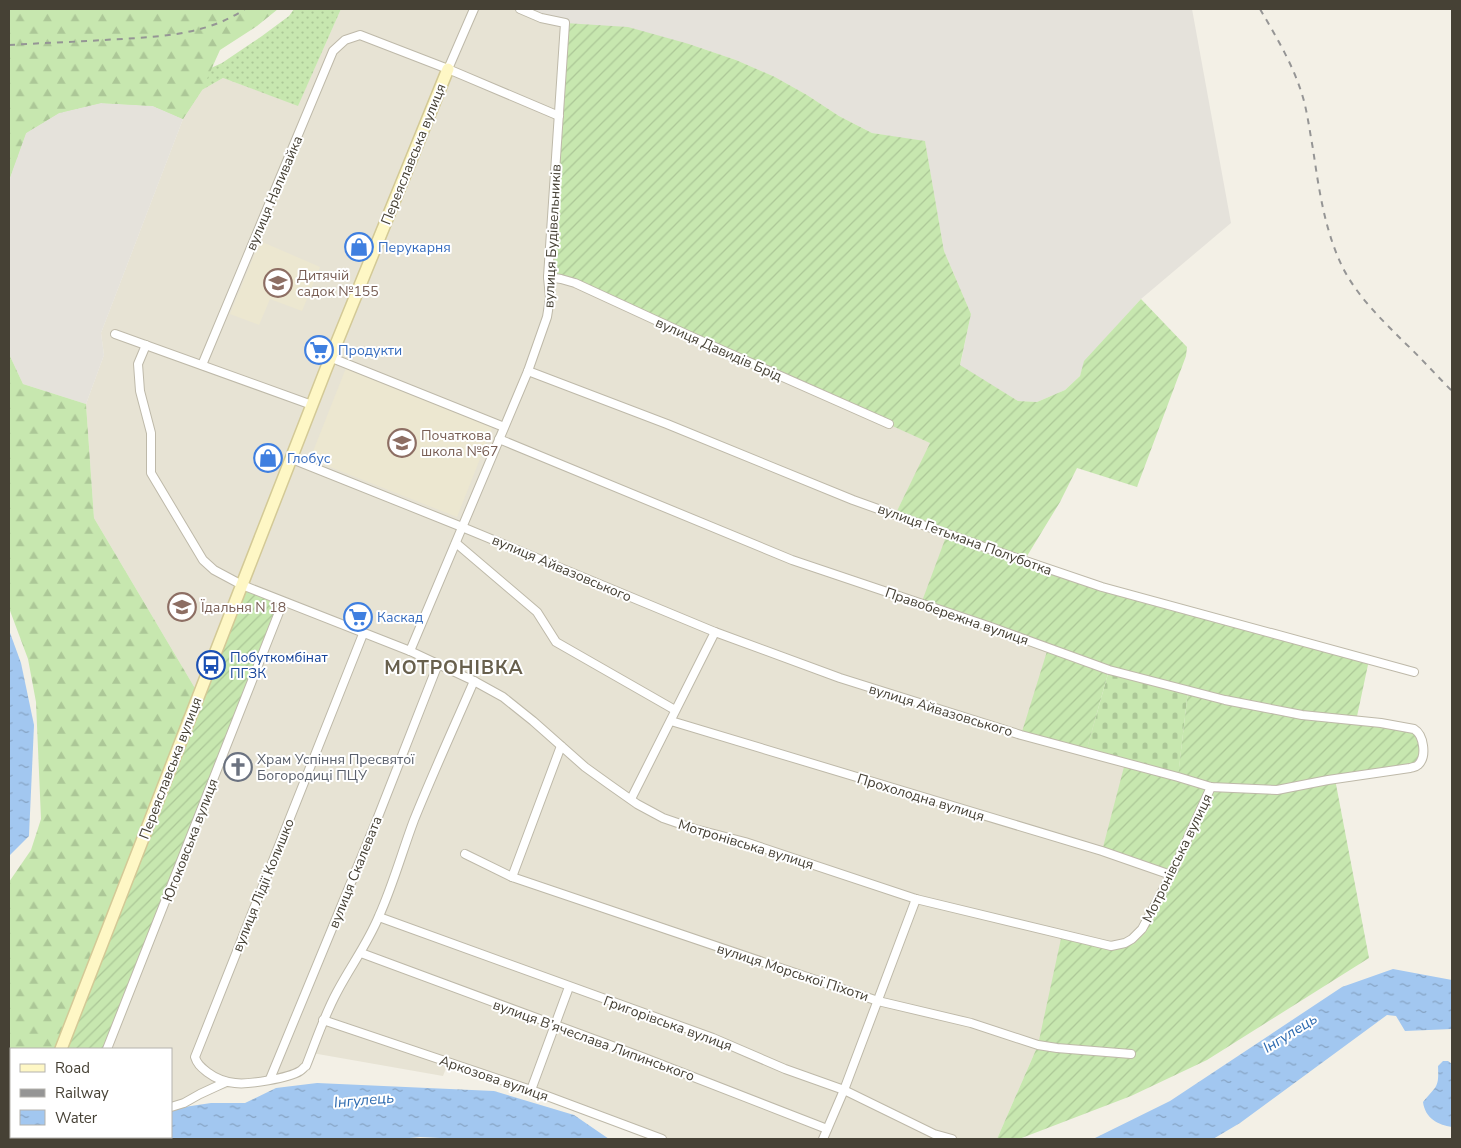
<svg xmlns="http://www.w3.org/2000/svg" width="1461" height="1148" font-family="'Nunito Sans',sans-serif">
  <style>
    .residential { fill: #e7e3d4 }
    .industrial { fill: #e5e2db }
    .education { fill: #ece7d0 }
    .grass { fill: url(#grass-dots) }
    .forest { fill: url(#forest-firs) }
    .cemetery { fill: url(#cemetery-stones) }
    .garden { fill: url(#garden-furrows) }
    .water { fill: url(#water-ripples) }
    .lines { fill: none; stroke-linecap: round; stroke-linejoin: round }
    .street-casing { stroke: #beb9a9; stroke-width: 10 }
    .secondary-casing { stroke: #d3c996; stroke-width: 14 }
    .street { stroke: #fff; stroke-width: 8 }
    .secondary { stroke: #fef7c5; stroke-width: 11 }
    .rail { stroke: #959595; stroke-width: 2; stroke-dasharray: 6 6; stroke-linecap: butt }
    .labels { text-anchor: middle; stroke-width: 4; stroke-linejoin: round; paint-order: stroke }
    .street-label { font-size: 14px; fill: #464135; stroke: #fff }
    .shop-label { font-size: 14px; fill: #366cbe; stroke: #fff; text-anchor: start }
    .education-label { font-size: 14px; fill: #785e54; stroke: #fff; text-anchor: start }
    .transit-label { font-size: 14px; fill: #164399; stroke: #fff; text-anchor: start }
    .worship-label { font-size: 14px; fill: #5b616d; stroke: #fff; text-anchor: start }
    .water-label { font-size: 15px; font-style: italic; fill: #2f6cb1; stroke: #fff }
    .district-label { font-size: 19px; font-weight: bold; letter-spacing: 1px; fill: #68604d; stroke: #fff }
  </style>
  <defs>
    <pattern id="grass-dots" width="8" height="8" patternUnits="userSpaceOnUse" patternTransform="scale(1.25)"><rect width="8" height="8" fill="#c7e7af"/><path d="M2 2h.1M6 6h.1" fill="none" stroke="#acc797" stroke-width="1.8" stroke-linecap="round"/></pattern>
    <pattern id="forest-firs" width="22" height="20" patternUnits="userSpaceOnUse" patternTransform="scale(1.25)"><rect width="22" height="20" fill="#c7e7af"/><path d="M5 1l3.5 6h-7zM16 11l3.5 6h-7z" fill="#acc797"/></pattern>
    <pattern id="cemetery-stones" width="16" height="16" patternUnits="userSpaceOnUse" patternTransform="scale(1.25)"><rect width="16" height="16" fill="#c7e7af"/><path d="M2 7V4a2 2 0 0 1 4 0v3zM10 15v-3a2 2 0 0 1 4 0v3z" fill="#acc797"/></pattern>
    <pattern id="garden-furrows" width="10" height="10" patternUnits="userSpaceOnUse" patternTransform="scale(1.25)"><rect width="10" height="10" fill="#c7e7af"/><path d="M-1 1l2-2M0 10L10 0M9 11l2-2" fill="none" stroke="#acc797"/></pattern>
    <pattern id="water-ripples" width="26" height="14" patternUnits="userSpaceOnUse" patternTransform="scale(1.25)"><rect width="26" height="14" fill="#a2c7f0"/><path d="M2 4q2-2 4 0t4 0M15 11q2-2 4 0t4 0" fill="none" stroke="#86a3c3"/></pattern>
  </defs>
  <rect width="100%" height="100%" fill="#f3f0e6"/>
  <polygon class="residential" points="341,9 520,9 565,23 561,279 931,443 895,515 947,534 1048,648 1125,763 1171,875 1142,929 1038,1045 997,1139 662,1139 448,1063 443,1076 312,1053 300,1071 242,1084 172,1103 171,1049 107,1049 199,695 94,518 86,404 104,355 101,333 183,119 202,90 223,78 298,105"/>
  <g class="industrial">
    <polygon points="520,9 1192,9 1231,223 1141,299 1085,361 1080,376 1065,390 1037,402 1018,401 960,366 971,314 944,251 925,142 872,133 839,116 807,95 775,77 736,60 689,44 565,23"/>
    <polygon points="101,103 153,106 183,119 101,333 104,355 86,404 23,384 9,354 9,180 26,133 59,113"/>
  </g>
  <g class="education">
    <polygon points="260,241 320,267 302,311 270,299 259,325 230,314"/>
    <polygon points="346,368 493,426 457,517 310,459"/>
  </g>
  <polygon class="grass" points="294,9 341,9 298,106 223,78 202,90 183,119 153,106 101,103 59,113 26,133 9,180 9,87 193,76 222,63 262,36 289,16"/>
  <g class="forest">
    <polygon points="9,9 278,9 257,26 220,50 202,90 183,119 153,106 101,103 59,113 26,133 9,180"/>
    <polygon points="9,354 23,384 86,404 94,518 199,695 61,1049 11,1049 9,1046 9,882 31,850 41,819 36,702 28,659 9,608"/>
  </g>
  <polygon class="cemetery" points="1109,670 1188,691 1178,777 1086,752"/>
  <g class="garden">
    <polygon points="565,23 628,27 689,44 736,60 775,77 807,95 839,116 872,133 925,141 944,251 971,314 960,365 1018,401 1037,402 1065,390 1080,376 1084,361 1141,299 1187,347 1186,356 1137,487 1077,468 1060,502 1024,561 1369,660 1356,721 1419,732 1420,762 1335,779 1369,958 1207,1060 1131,1096 1019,1139 997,1139 1038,1045 1062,934 1111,946 1132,939 1171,875 1102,851 1125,763 1178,776 1188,691 1109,670 1086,752 1021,735 1048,648 921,604 947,534 895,515 930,443 575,283 548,277"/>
    <polygon points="242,585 283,602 107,1049 61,1049"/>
  </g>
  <g class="water">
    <polygon points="9,630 21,663 34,725 29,836 9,856"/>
    <polygon points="1393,969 1452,980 1452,1029 1405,1031 1396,1016 1387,1015 1240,1123 1213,1139 1093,1139 1170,1101 1342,987"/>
    <path d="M1443 1061H1448L1452 1064V1127C1438 1125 1425 1118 1423 1102 1437 1085 1439 1088 1438 1066Z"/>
    <polygon points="317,1083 494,1091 574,1115 609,1139 461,1139 420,1137 399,1139 79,1139 74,1137 171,1137 171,1109 211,1103 245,1103 276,1088"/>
  </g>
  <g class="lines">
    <defs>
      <g id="street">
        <polyline points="448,69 474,9"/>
        <polyline points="548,277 561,279 575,283 690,336 889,424"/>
        <polyline points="115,334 312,405"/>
        <polyline points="146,345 138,364 140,391 151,433 151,473 203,560 214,570 242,585 410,651 474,681 503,697 533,721 585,767 610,785 637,804 663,818 695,829 745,842 916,899 1111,946 1125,943 1132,939 1142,929 1171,875 1211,787"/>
        <polyline points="332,358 504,427"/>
        <polyline points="202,365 333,51 345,40 360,35 448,69 559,116"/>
        <polyline points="528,371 667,424 853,500 984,547 1102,587 1414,672"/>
        <path d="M292 459 462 527 715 632 840 678 1021 735 1178 777 1211 787 1277 790 1328 780 1410 768C1413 767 1416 767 1418 765 1427 757 1424 735 1414 729L1381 723 1302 715 1225 700 1109 670 988 626 792 560 499 439"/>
        <polyline points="456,543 537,612 556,642 675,710"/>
        <path d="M363 634 195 1057C197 1064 201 1067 207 1072 215 1078 225 1082 235 1083 248 1085 289 1078 300 1071 301 1071 305 1066 306 1066 316 1041 324 1016 337 992 350 967 368 943 379 916 393 885 402 852 414 820 433 773 454 727 474 681"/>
        <polyline points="410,651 528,371 547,317 550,298 548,277 565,23 541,18 520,9"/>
        <polyline points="671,721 1102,851 1171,875"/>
        <polyline points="631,799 715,632"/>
        <polyline points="465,854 512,877 878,1001 971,1023 1038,1045 1057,1048 1131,1054"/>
        <polyline points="512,877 561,746"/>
        <polyline points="379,917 713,1038 785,1069 844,1090 934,1134 952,1139"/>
        <polyline points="361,953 642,1057 827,1129"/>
        <polyline points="323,1020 531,1090 662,1139"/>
        <polyline points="107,1049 283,602"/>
        <polyline points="270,1079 376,822 438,664"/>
        <polyline points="531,1090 569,987"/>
        <polyline points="171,1107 184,1103 200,1094 226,1082"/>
        <polyline points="823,1139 844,1090 916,899"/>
      </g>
      <g id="secondary">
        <polyline points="61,1049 326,369 448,69"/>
        <polyline points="25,1139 26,1137"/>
      </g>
    </defs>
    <use href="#street" class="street-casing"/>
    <use href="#secondary" class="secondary-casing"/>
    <use href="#street" class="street"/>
    <use href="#secondary" class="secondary"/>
    <g class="rail">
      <path d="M1260 9C1277 38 1295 68 1304 101 1308 117 1310 133 1313 149 1319 190 1325 233 1344 270 1359 298 1382 320 1404 342 1421 358 1436 375 1452 391"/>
      <path d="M9 45C41 43 73 42 104 40 152 37 204 37 245 9"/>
    </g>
  </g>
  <defs>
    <symbol id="shop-ring" viewBox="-11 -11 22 22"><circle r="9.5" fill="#fff" stroke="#3f7fe0" stroke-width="1.5"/><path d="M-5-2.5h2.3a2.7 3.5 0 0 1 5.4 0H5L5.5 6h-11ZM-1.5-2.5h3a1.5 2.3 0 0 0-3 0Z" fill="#3f7fe0"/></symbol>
    <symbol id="school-ring" viewBox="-11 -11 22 22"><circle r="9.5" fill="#fff" stroke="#8d6e63" stroke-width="1.5"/><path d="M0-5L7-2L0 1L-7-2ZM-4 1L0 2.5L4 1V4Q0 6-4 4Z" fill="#8d6e63"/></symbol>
    <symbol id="supermarket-ring" viewBox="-11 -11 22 22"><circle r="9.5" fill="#fff" stroke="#3f7fe0" stroke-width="1.5"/><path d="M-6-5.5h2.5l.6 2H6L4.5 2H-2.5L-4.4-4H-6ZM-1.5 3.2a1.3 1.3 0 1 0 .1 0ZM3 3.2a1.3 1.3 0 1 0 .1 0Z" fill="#3f7fe0"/></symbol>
    <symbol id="bus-ring" viewBox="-11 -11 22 22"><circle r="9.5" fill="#fff" stroke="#1a4fb4" stroke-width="1.5"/><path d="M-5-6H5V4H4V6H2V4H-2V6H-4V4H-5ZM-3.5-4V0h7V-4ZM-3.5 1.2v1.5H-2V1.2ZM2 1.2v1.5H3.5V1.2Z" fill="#1a4fb4"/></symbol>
    <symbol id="church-ring" viewBox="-11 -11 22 22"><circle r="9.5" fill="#fff" stroke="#6b7280" stroke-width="1.5"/><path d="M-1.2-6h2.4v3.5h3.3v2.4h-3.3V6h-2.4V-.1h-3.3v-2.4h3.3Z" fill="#6b7280"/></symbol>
  </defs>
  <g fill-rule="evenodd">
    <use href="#shop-ring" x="343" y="231" width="32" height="32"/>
    <use href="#school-ring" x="262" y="267" width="32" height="32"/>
    <use href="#supermarket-ring" x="303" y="334" width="32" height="32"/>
    <use href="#school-ring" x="386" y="427" width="32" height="32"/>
    <use href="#shop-ring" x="252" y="442" width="32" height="32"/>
    <use href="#school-ring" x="166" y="591" width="32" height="32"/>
    <use href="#supermarket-ring" x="342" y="601" width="32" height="32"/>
    <use href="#bus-ring" x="195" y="649" width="32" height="32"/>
    <use href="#church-ring" x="222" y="751" width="32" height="32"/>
  </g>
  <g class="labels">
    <g class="street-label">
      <text transform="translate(413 154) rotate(-68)" y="5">Переяславська вулиця</text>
      <text transform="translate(274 193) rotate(-67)" y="5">вулиця Наливайка</text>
      <text transform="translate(552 236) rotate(-87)" y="5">вулиця Будівельників</text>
      <text transform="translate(719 349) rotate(24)" y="5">вулиця Давидів Брід</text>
      <text transform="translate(965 539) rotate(20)" y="5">вулиця Гетьмана Полуботка</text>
      <text transform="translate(562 568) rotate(23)" y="5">вулиця Айвазовського</text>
      <text transform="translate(957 616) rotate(19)" y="5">Правобережна вулиця</text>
      <text transform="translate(941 710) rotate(17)" y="5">вулиця Айвазовського</text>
      <text transform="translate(170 768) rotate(-69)" y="5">Переяславська вулиця</text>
      <text transform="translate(921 797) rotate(17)" y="5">Прохолодна вулиця</text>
      <text transform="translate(190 840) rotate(-69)" y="5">Югоковська вулиця</text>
      <text transform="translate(746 844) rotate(17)" y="5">Мотронівська вулиця</text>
      <text transform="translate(1177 858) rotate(-64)" y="5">Мотронівська вулиця</text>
      <text transform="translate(355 872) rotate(-68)" y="5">вулиця Скалевата</text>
      <text transform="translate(263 885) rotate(-68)" y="5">вулиця Лідії Колишко</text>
      <text transform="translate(793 972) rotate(18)" y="5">вулиця Морської Піхоти</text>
      <text transform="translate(668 1023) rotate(20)" y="5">Григорівська вулиця</text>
      <text transform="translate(594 1040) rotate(20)" y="5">вулиця В’ячеслава Липинського</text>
      <text transform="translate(494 1078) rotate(19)" y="5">Аркозова вулиця</text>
    </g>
    <g class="shop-label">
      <text x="378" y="252">Перукарня</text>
      <text x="338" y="355">Продукти</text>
      <text x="287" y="463">Глобус</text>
      <text x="377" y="622">Каскад</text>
    </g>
    <g class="education-label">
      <text x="297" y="280">Дитячій<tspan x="297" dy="16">садок №155</tspan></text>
      <text x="421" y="440">Початкова<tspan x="421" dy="16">школа №67</tspan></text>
      <text x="201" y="612">Їдальня N 18</text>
    </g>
    <g class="transit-label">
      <text x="230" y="662">Побуткомбінат<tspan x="230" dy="16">ПГЗК</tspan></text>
    </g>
    <g class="worship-label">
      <text x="257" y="764">Храм Успіння Пресвятої<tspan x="257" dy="16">Богородиці ПЦУ</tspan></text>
    </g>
    <g class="water-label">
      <text transform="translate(1290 1033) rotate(-32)" y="5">Інгулець</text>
      <text transform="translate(364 1100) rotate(-5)" y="5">Інгулець</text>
    </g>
    <g class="district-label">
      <text x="454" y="674">МОТРОНІВКА</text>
    </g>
  </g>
  <rect width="1461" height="1148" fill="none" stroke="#464135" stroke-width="20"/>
  <rect x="10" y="1048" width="162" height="90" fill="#ffffff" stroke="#b5b3ae"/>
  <rect x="20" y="1064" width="25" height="8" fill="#fef7c5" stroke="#b5b3ae"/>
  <text x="55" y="1073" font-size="15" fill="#464135">Road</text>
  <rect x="20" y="1089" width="25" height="8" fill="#959595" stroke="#b5b3ae"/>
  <text x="55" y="1098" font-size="15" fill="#464135">Railway</text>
  <rect x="20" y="1110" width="25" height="15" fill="url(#water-ripples)" stroke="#b5b3ae"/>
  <text x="55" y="1123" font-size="15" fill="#464135">Water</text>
</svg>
